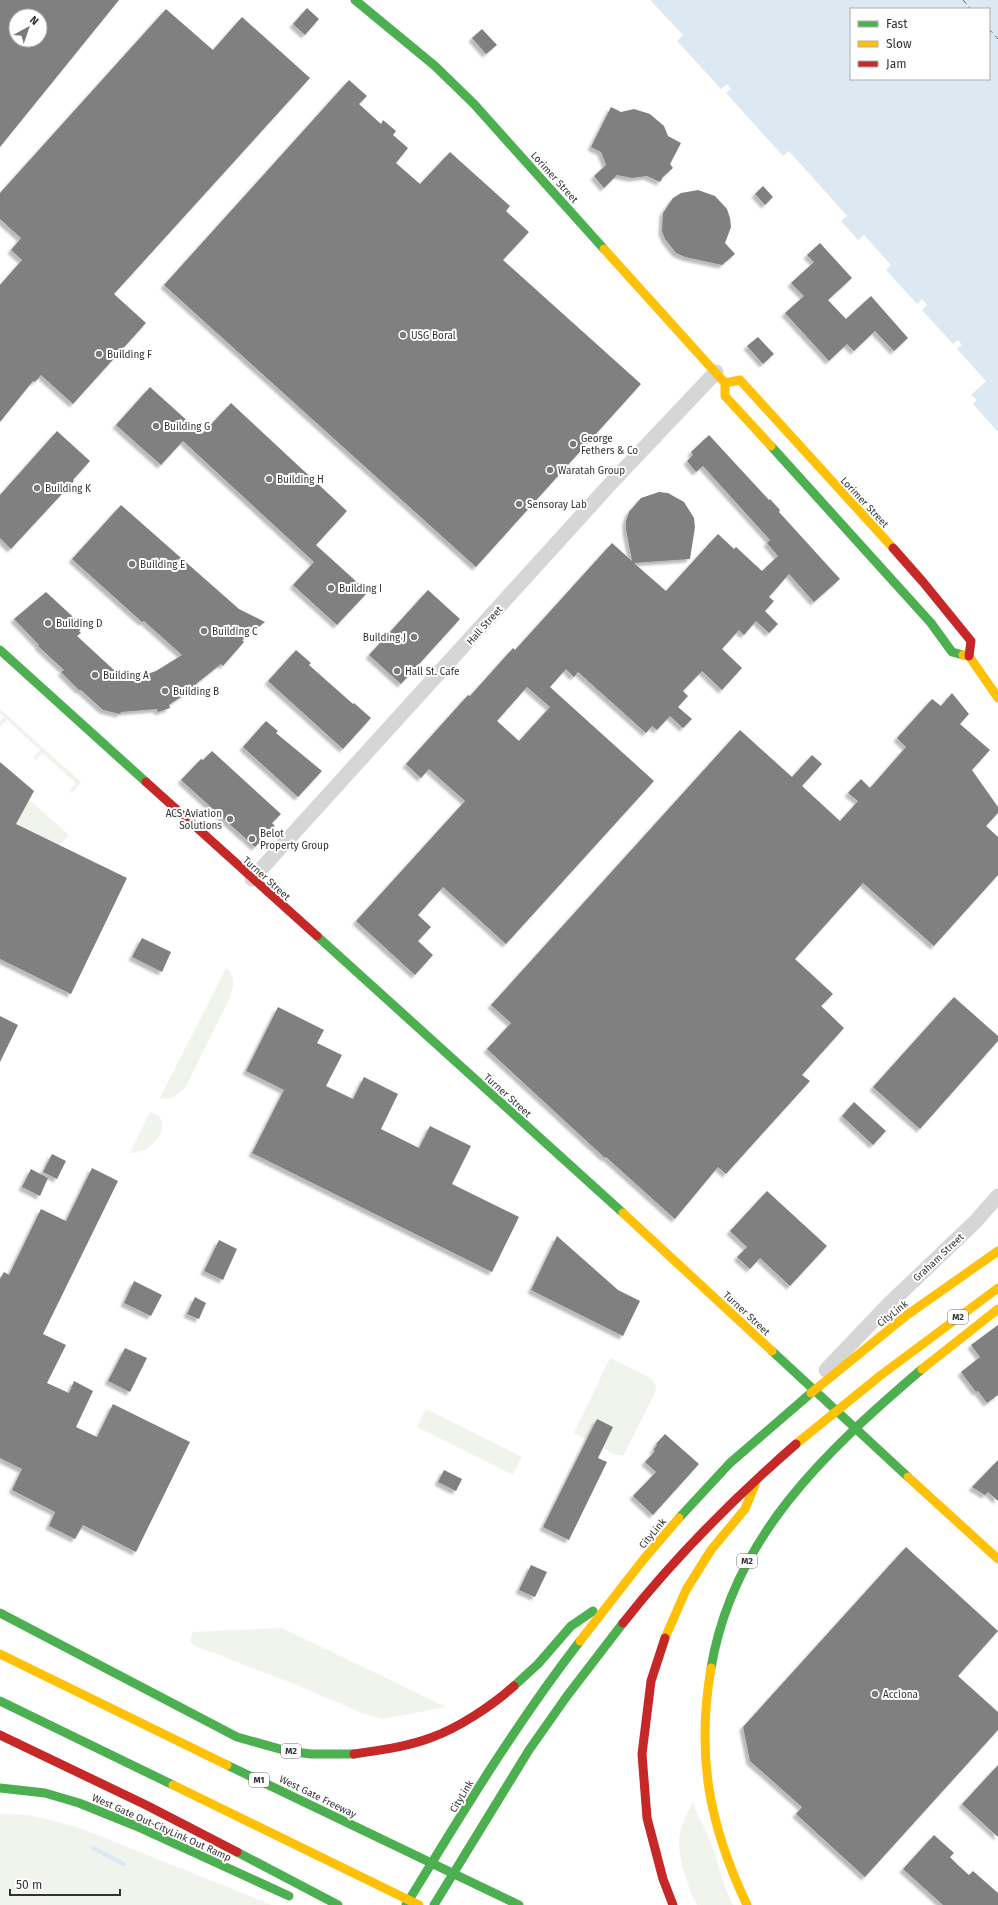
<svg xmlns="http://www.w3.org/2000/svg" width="998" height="1905" font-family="'Fira Sans',sans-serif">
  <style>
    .green { fill: #f0f4ed }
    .water { fill: #dde9f2; fill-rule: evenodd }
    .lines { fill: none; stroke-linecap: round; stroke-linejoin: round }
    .stream { stroke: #dde9f2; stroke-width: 4.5 }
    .ferry { stroke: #417092; stroke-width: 1; stroke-dasharray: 5 4; stroke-linecap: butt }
    .building { fill: #808080; fill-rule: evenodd; filter: url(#shadow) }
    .street { stroke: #d6d6d6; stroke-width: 15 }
    .fast { stroke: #4caf50; stroke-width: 9 }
    .slow { stroke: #ffc107; stroke-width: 9 }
    .jam { stroke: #c62828; stroke-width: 9 }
    .poi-dot { fill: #7a7a7a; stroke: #fff; stroke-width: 1.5 }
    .labels { text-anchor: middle; stroke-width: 4; stroke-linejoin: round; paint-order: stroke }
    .shield { fill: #fff; stroke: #707070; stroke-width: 1 }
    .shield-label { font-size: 9px; font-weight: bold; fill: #323232 }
    .street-label { font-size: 10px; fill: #323232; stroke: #fff }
    .poi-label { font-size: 10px; fill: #323232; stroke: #fff; text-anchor: start }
  </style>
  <defs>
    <filter id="shadow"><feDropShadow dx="-3.5" dy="3.5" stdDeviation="1" flood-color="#0004"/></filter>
  </defs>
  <rect width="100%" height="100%" fill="#fff"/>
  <g class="green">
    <polygon points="0,709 81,782 72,793 69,791 76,783 42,753 36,760 33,758 40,750 7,720 0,727 0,721 4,717 0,713"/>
    <polygon points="27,801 33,803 69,835 58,847 15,826"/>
    <path d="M226 968C235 977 234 983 231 995L185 1088C177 1095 171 1101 160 1098Z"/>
    <path d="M150 1112C153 1113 157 1115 159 1117 169 1127 155 1144 146 1149 141 1152 135 1153 130 1153Z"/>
    <path d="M610 1358 650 1378C655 1382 656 1385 656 1391L623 1456 614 1454 574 1433Z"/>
    <polygon points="426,1409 522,1457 513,1475 417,1427"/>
    <polygon points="282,1628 446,1707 383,1719 364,1714 297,1685 195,1646 190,1641 193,1632"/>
    <path d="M693 1801C696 1814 700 1818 705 1829 717 1853 720 1881 733 1905H697C688 1888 678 1858 679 1839 680 1826 688 1813 693 1801Z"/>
    <polygon points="0,1814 30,1815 80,1828 272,1905 0,1905"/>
  </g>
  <path class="water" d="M650 0H998V432L973 404 977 400 971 395 986 381 957 349 962 345 958 340 953 344 922 310 927 305 922 299 917 304 886 270 891 265 864 235 858 240 841 221 847 216 789 151 783 156 726 93 731 89 727 84 721 89 677 41 683 35ZM851 9H989V79H851Z"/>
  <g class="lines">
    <polyline class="stream" points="94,1848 123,1864"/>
    <g class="ferry">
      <polyline points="963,0 971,9"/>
      <polyline points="989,29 998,39"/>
    </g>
  </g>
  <g class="building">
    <path d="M0 0H119L0 147ZM16 16H40V40H16Z"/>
    <polygon points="307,8 319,19 305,35 293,24"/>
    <polygon points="166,9 213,50 242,17 310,78 114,294 146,323 73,404 41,375 35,382 33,381 0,422 0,285 22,260 11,250 21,238 0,219 0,193"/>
    <polygon points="482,29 497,45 486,54 472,38"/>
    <polygon points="349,80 367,96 359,104 381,124 383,120 396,131 393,135 408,148 396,163 420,184 450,152 510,206 506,211 529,232 503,260 641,384 476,567 164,285"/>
    <polygon points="611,107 621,112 634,109 650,114 664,126 668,136 681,143 670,164 673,168 663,177 660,182 647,176 632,178 617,175 604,188 594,176 606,165 601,152 591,147"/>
    <polygon points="763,186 773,197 765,205 755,194"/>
    <polygon points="698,190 715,196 727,209 730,218 731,227 725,243 735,254 722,265 685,257 676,253 665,239 662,231 663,213 673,198 681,193"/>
    <polygon points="820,243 852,278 828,300 846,319 871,296 908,338 894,351 875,331 854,351 847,344 829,361 785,313 804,296 791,283 814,262 807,255"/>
    <polygon points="758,337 774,354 763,364 747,346"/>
    <polygon points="150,387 202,434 231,403 347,511 316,545 368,592 337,625 293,585 314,562 183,441 161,465 116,425"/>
    <polygon points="57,431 90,461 73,480 74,481 11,549 0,538 0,495"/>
    <path d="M709 435 769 500 770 499 780 510 779 512 840 579 814 602 789 574 769 597 774 601 765 611 778 624 769 633 756 621 744 635 739 630 722 649 742 668 722 690 702 671 683 691 688 696 678 707 692 719 683 728 670 716 657 730 652 726 646 733 578 672 574 677 566 669 550 687 654 781 506 944 443 887 418 915 431 927 418 941 433 955 415 975 356 921 465 801 429 769 421 778 406 764 468 695 470 696 513 648 515 650 612 543 632 561 626 529V521L629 512 641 498 659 492 668 493 684 502 694 518 695 527 690 559 634 563 666 591 718 534 734 549 736 547 762 571 778 556 767 543 770 540 703 466 696 472 687 461 693 455 691 452ZM527 687 550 707 519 741 497 721Z"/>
    <polygon points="121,505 239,609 265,622 242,640 244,642 223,666 221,664 196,684 197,686 169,705 170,708 158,712 157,709 121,712 120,714 103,710 81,690 79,690 61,672 64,670 38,646 39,645 14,619 46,592 83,626 79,631 81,633 77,636 115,671 132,677 142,676 156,671 182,655 144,621 142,622 72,559"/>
    <polygon points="428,590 460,619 401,684 369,655"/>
    <polygon points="296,650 311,663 309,665 353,704 354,703 371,718 343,749 268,681"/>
    <polygon points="952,693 969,714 960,724 990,750 972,770 998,807 998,813 986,826 998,837 998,875 934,946 863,883 795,959 833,994 821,1006 844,1028 802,1075 810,1081 726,1174 718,1167 675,1219 606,1157 605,1158 487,1049 511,1023 491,1005 740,730 792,777 812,755 822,764 802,786 840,821 858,801 848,793 861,779 870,788 906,747 897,738 932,699 941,706"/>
    <polygon points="266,721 278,731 276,733 322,771 298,797 243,747"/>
    <polygon points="212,751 281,814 272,823 275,826 255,847 181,780 201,759 203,760"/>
    <polygon points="0,762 34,791 16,824 127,878 71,994 0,959"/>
    <polygon points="142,938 171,952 162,972 132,957"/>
    <polygon points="954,997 998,1036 998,1041 920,1129 873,1087"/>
    <polygon points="278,1007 324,1030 317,1043 342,1055 326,1086 353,1099 364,1077 398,1094 381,1129 419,1148 430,1126 471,1146 452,1184 519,1217 492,1272 252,1153 284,1090 246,1071"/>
    <polygon points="0,1016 18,1025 0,1062"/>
    <polygon points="854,1102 886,1131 873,1145 842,1116"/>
    <polygon points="52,1154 66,1161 57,1179 43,1172"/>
    <polygon points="92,1168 118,1181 43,1334 66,1345 47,1383 69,1393 74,1381 93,1391 76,1427 97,1437 113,1404 190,1442 136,1552 83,1525 75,1539 49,1526 55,1512 12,1490 22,1469 0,1458 0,1279 4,1272 9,1275 41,1209 66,1221"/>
    <polygon points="31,1169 48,1178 40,1196 22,1187"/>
    <polygon points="767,1191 827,1246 790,1286 760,1258 750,1269 737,1257 747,1247 730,1231"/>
    <polygon points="557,1236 618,1290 640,1301 623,1336 531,1290"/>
    <polygon points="219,1240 237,1249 223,1280 204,1271"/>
    <polygon points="134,1281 162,1295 151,1316 124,1303"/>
    <polygon points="195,1297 206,1303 199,1319 187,1314"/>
    <polygon points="998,1325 998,1395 987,1403 978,1391 976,1392 961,1372 980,1357 971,1345"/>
    <polygon points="125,1348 147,1358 130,1392 108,1381"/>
    <polygon points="597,1419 613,1427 598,1458 607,1462 569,1540 543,1527"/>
    <polygon points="665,1434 699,1464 653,1515 633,1496 656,1472 645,1462 655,1451 653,1450 657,1445 656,1444"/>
    <polygon points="998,1460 998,1501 988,1492 985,1495 972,1487"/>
    <polygon points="444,1470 462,1479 456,1491 438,1482"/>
    <polygon points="906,1547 998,1631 958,1676 998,1712 998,1730 865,1877 796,1814 802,1807 750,1761 743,1727"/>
    <polygon points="531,1565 547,1572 535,1597 519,1590"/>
    <polygon points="998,1765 998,1837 962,1804"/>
    <polygon points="934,1835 954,1853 950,1857 959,1866 969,1875 973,1871 998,1893 998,1905 943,1905 903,1869"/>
  </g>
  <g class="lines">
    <g class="street">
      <polyline points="252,879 612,482 716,372"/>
      <polyline points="826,1370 889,1304 975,1222 998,1196"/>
    </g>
    <g class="fast">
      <polyline points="355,0 435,66 474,104 604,249"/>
      <polyline points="771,446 931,623 952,652 963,655"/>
      <polyline points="0,650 146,782"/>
      <polyline points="317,936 623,1213"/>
      <polyline points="772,1351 908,1477"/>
      <polyline points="679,1518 730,1463 811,1393"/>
      <polyline points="0,1613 237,1737 287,1751 311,1754 354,1754"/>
      <path d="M711 1668C733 1537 826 1451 922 1369"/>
      <polyline points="514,1686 538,1664 571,1626 593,1611"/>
      <polyline points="0,1701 173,1785"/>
      <polyline points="227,1765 519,1905"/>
      <polyline points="0,1788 45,1793 79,1803 136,1826 289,1896"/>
      <polyline points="237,1852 338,1905"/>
      <path d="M406 1905C461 1815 515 1725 580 1641"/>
      <polyline points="434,1905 529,1750 567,1696 623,1623"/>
    </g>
    <g class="slow">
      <polyline points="604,249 725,383 725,396 771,446"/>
      <polyline points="725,383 740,380 893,548"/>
      <polyline points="963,655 969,656 998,698"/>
      <polyline points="623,1213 772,1351"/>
      <polyline points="922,1369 998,1309"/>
      <polyline points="811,1393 907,1315 998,1251"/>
      <polyline points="796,1444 881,1375 998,1288"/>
      <polyline points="908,1477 998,1559"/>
      <polyline points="665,1638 686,1590 711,1550 745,1509 755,1485"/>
      <polyline points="580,1641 643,1560 679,1518"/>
      <polyline points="0,1654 227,1765"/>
      <path d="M711 1668C696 1756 709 1825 747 1905"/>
      <polyline points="173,1785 419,1905"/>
    </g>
    <g class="jam">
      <polyline points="893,548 923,582 971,641 969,656"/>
      <polyline points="146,782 317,936"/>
      <path d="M623 1623C675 1557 733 1499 796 1444"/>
      <polyline points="665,1638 651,1681 642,1754 647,1818 663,1879 673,1905"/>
      <polyline points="0,1735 146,1805 237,1852"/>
      <path d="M354 1754C380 1750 406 1747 430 1738 457 1729 493 1705 514 1686"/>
    </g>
  </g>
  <g class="poi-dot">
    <circle cx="403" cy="335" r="4"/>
    <circle cx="99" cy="354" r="4"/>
    <circle cx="156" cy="426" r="4"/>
    <circle cx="573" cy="444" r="4"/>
    <circle cx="550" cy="470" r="4"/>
    <circle cx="269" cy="479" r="4"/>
    <circle cx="37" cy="488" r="4"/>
    <circle cx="519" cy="504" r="4"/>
    <circle cx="132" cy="564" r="4"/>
    <circle cx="331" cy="588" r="4"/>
    <circle cx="48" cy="623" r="4"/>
    <circle cx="204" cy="631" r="4"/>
    <circle cx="414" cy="637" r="4"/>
    <circle cx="397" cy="671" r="4"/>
    <circle cx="95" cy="675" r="4"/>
    <circle cx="165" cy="691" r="4"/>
    <circle cx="230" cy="819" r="4"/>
    <circle cx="252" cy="839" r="4"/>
    <circle cx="875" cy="1694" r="4"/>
  </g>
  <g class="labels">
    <g class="shield">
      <rect x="948" y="1310" width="20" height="14" rx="3"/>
      <rect x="737" y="1554" width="20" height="14" rx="3"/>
      <rect x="281" y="1744" width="20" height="14" rx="3"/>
      <rect x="249" y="1773" width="20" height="14" rx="3"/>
    </g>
    <g class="shield-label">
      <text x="958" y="1320">M2</text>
      <text x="747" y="1564">M2</text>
      <text x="291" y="1754">M2</text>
      <text x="259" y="1783">M1</text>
    </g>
    <g class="street-label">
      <text transform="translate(555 177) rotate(48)" y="4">Lorimer Street</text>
      <text transform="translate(865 502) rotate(47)" y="4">Lorimer Street</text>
      <text transform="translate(484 625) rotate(-48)" y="4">Hall Street</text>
      <text transform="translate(267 878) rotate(42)" y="4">Turner Street</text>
      <text transform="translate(508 1095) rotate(42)" y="4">Turner Street</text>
      <text transform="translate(938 1257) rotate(-43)" y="4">Graham Street</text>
      <text transform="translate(747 1313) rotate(43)" y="4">Turner Street</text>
      <text transform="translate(892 1313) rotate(-38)" y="4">CityLink</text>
      <text transform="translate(652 1533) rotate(-50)" y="4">CityLink</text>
      <text transform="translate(318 1796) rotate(26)" y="4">West Gate Freeway</text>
      <text transform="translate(461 1796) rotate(-59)" y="4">CityLink</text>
      <text transform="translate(162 1827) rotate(24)" y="4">West Gate Out-CityLink Out Ramp</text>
    </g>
    <g class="poi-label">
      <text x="411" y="339">USG Boral</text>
      <text x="107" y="358">Building F</text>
      <text x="164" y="430">Building G</text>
      <text x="581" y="442">George<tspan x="581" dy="12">Fethers &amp; Co</tspan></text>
      <text x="558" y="474">Waratah Group</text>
      <text x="277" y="483">Building H</text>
      <text x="45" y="492">Building K</text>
      <text x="527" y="508">Sensoray Lab</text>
      <text x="140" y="568">Building E</text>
      <text x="339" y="592">Building I</text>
      <text x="56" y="627">Building D</text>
      <text x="212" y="635">Building C</text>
      <text x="406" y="641" text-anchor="end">Building J</text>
      <text x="405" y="675">Hall St. Cafe</text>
      <text x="103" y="679">Building A</text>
      <text x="173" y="695">Building B</text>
      <text x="222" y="817" text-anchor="end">ACS Aviation<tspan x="222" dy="12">Solutions</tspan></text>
      <text x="260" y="837">Belot<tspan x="260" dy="12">Property Group</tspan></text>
      <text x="883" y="1698">Acciona</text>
    </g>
  </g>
  <rect x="850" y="8" width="140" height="72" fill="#ffffff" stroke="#adadad"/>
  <rect x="858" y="21" width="20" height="6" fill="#4caf50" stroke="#adadad"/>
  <text x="886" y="28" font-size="12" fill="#323232">Fast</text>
  <rect x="858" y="41" width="20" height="6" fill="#ffc107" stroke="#adadad"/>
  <text x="886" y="48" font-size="12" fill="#323232">Slow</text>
  <rect x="858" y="61" width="20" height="6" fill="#c62828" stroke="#adadad"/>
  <text x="886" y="68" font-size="12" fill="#323232">Jam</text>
  <g transform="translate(28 28) rotate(40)"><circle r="19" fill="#ffffff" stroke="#adadad"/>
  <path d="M0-3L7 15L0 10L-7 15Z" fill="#7a7a7a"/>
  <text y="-6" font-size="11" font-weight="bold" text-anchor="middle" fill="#323232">N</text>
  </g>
  <path d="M10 1889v6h110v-6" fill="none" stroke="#323232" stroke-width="2"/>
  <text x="16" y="1889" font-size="12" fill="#323232" stroke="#ffffff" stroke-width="3" paint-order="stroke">50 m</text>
</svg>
